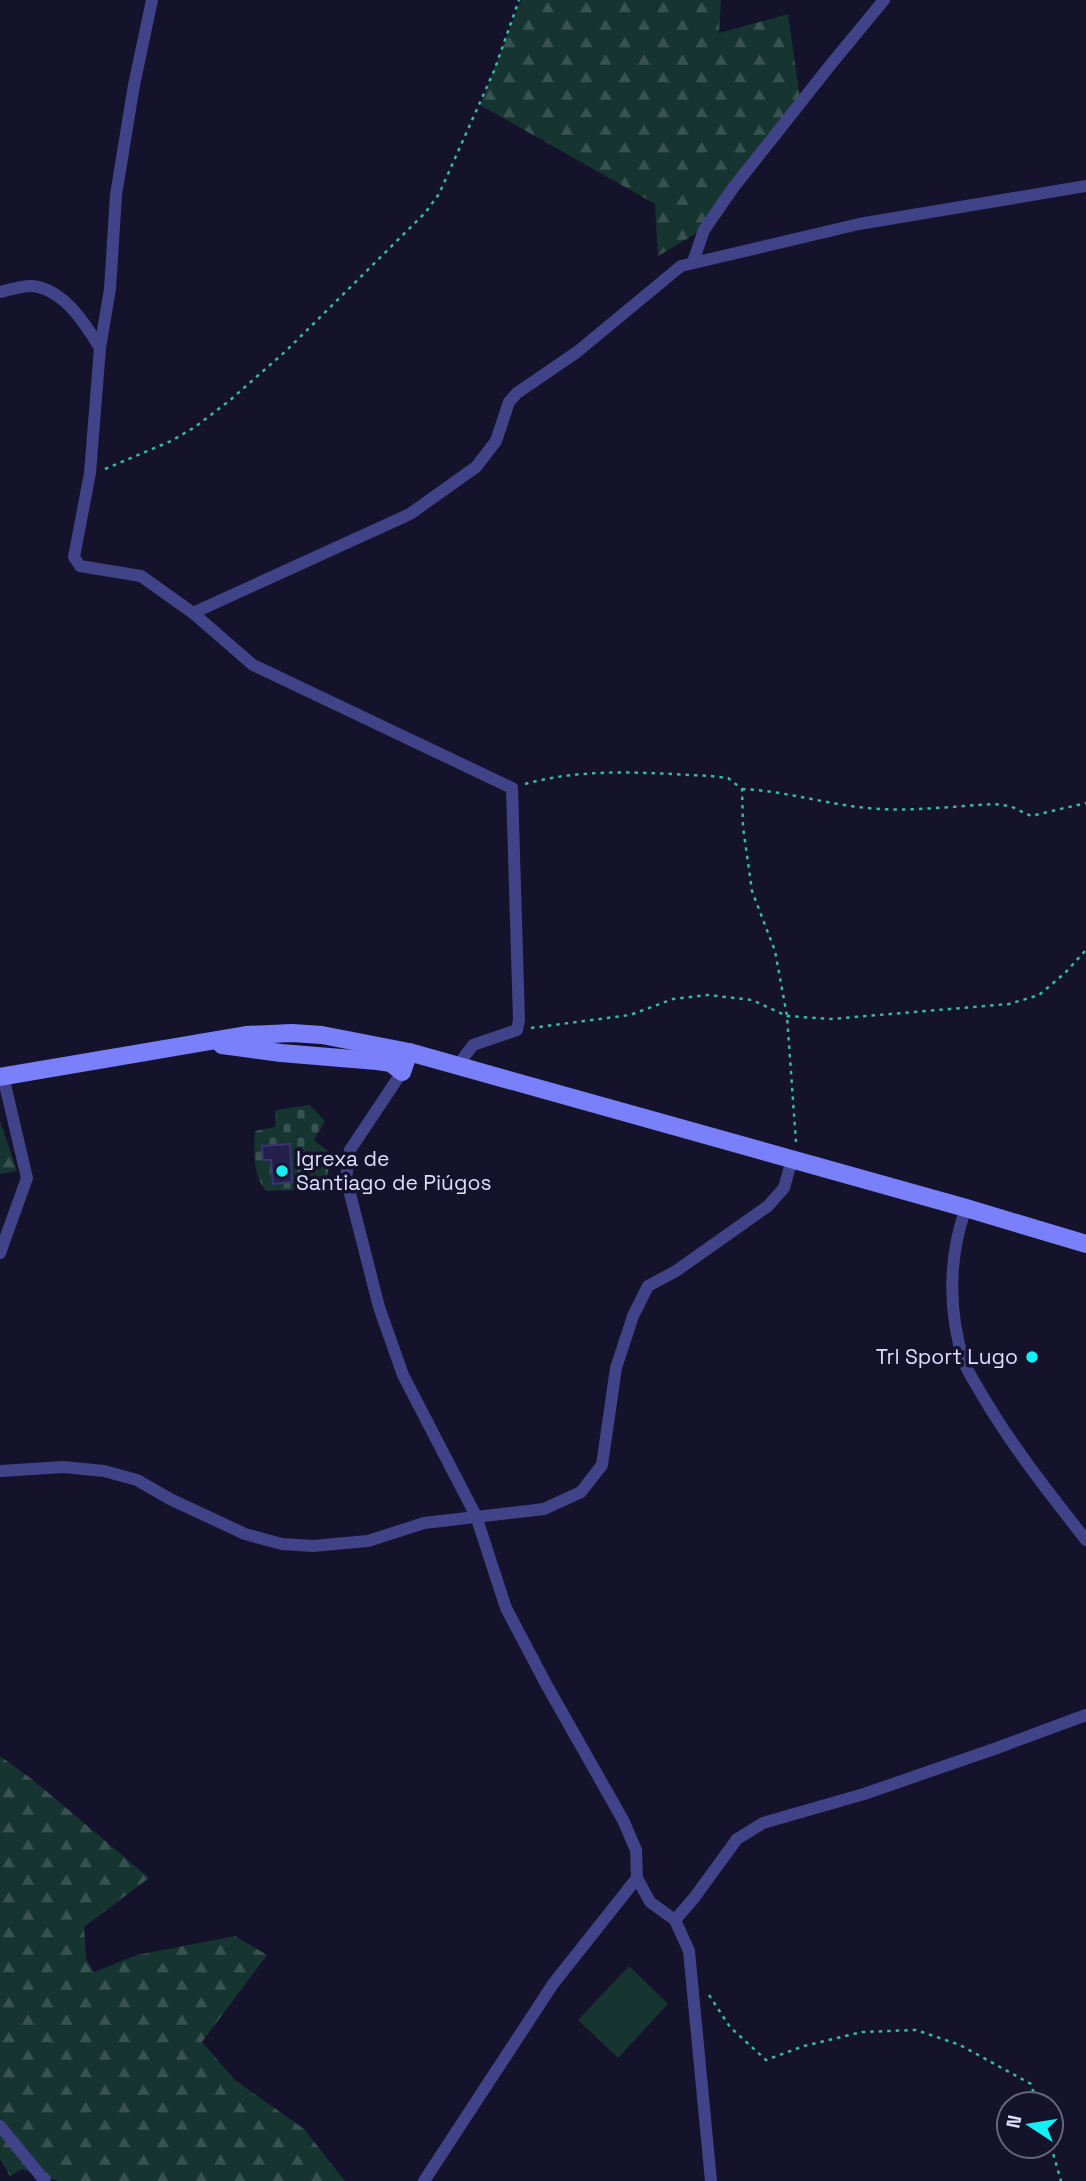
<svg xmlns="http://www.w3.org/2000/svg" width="1086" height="2181" font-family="'Space Grotesk',sans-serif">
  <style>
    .forest { fill: url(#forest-firs) }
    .cemetery { fill: url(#cemetery-stones) }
    .pitch { fill: #163531 }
    .building { fill: #251f4b; stroke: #3a3276; stroke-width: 2 }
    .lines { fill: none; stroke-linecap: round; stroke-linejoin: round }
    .path { stroke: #37b9a7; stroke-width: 2.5; stroke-dasharray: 3.5 5; stroke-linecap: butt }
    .street { stroke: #404388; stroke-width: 12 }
    .secondary { stroke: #7980f9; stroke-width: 18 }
    .poi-dot { fill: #12f0f5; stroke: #15122b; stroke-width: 2.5 }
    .labels { text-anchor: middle; stroke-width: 7; stroke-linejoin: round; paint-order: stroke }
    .poi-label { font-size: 21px; fill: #dfdefe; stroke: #15122b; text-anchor: start }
  </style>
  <defs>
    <pattern id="forest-firs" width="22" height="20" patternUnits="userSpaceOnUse" patternTransform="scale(1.75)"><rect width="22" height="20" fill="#163531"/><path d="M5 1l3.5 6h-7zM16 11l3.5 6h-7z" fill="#375250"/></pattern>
    <pattern id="cemetery-stones" width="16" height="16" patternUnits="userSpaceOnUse" patternTransform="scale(1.75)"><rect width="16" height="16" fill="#163531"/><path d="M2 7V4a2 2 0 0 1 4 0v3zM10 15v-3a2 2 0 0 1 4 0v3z" fill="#375250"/></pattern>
  </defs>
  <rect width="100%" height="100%" fill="#15122b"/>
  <g class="forest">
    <polygon points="521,0 721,0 719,33 788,14 800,99 711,225 658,256 655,204 480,105"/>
    <polygon points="0,1121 17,1171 0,1174"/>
    <polygon points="0,1756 33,1780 149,1878 84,1927 86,1959 94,1972 137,1955 235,1936 267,1955 202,2042 235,2080 304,2129 345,2181 58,2181 22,2169 10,2176 0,2159"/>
  </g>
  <path class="cemetery" d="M310 1105 325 1121 314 1140 332 1154 324 1189 266 1191C252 1174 254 1151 255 1131L275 1127 276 1110Z"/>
  <polygon class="pitch" points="629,1966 668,2004 618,2058 578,2020"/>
  <polygon class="building" points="290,1144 292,1182 273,1184 271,1160 263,1160 262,1146"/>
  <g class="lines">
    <g class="path">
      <polyline points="105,469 171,441 195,427 229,401 287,350 425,213 439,194 494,71 519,0"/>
      <path d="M525 784C586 767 648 773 710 776L728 778 742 789 743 827 752 891 775 951 787 1016 796 1142"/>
      <path d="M742 789C789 791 834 807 881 809 918 811 957 806 994 804L1010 806 1031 816 1086 803"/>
      <polyline points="531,1028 630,1015 673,999 708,995 752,1000 787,1016 831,1019 1009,1004 1039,995 1065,973 1086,950"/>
      <polyline points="709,1995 730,2027 766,2060 804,2046 862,2032 916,2030 960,2045 1031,2084 1037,2104"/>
      <polyline points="1051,2146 1061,2181"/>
    </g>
    <g class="street">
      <polyline points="152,0 134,85 116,195 110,289 100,348 90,473 74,557 80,566 141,576 193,613 253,665 512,788 519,1020 517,1030 473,1045 458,1065"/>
      <polyline points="693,262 704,230 733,188 832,63 884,0"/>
      <path d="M0 292C10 290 23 285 33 286 64 290 85 323 100 348"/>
      <polyline points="193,613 410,514 476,467 496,441 509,402 517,393 577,352 681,266 859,224 1086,186"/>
      <polyline points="402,1072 350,1150 346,1178 379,1307 403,1375 476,1516 506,1608 546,1684 623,1820 636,1850 637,1878 650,1902 675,1920 689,1951 711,2181"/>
      <path d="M966 1208C948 1257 948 1312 964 1362 968 1373 976 1384 982 1395 1012 1446 1049 1493 1086 1540"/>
      <polyline points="0,1253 27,1178 3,1076"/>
      <polyline points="0,1471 63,1467 104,1471 137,1480 170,1499 245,1534 282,1544 313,1546 368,1541 424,1523 544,1509 581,1492 602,1465 616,1368 633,1316 648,1286 676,1271 768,1206 784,1188 792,1159"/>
      <polyline points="675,1920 694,1898 737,1839 763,1823 864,1794 997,1748 1086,1715"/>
      <polyline points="0,2126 45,2181"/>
      <polyline points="424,2181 553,1984 637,1878"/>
    </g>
    <g class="secondary">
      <polyline points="222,1045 281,1053 377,1061 391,1063 402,1072 409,1052"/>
      <polyline points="0,1077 246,1035 292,1033 322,1035 409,1052 966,1208 1086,1244"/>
    </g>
  </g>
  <g class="poi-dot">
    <circle cx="282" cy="1171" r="7"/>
    <circle cx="1032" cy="1357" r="7"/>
  </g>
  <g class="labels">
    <g class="poi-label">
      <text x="296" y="1166">Igrexa de<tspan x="296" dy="24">Santiago de Piúgos</tspan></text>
      <text x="1018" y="1364" text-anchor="end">Trl Sport Lugo</text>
    </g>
  </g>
  <g transform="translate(1030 2125) rotate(282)"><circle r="33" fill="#15122b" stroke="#66647f" stroke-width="2"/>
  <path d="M0-5L12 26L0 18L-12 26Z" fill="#12f0f5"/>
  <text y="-10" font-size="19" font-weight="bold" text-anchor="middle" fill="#dfdefe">N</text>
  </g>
</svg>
